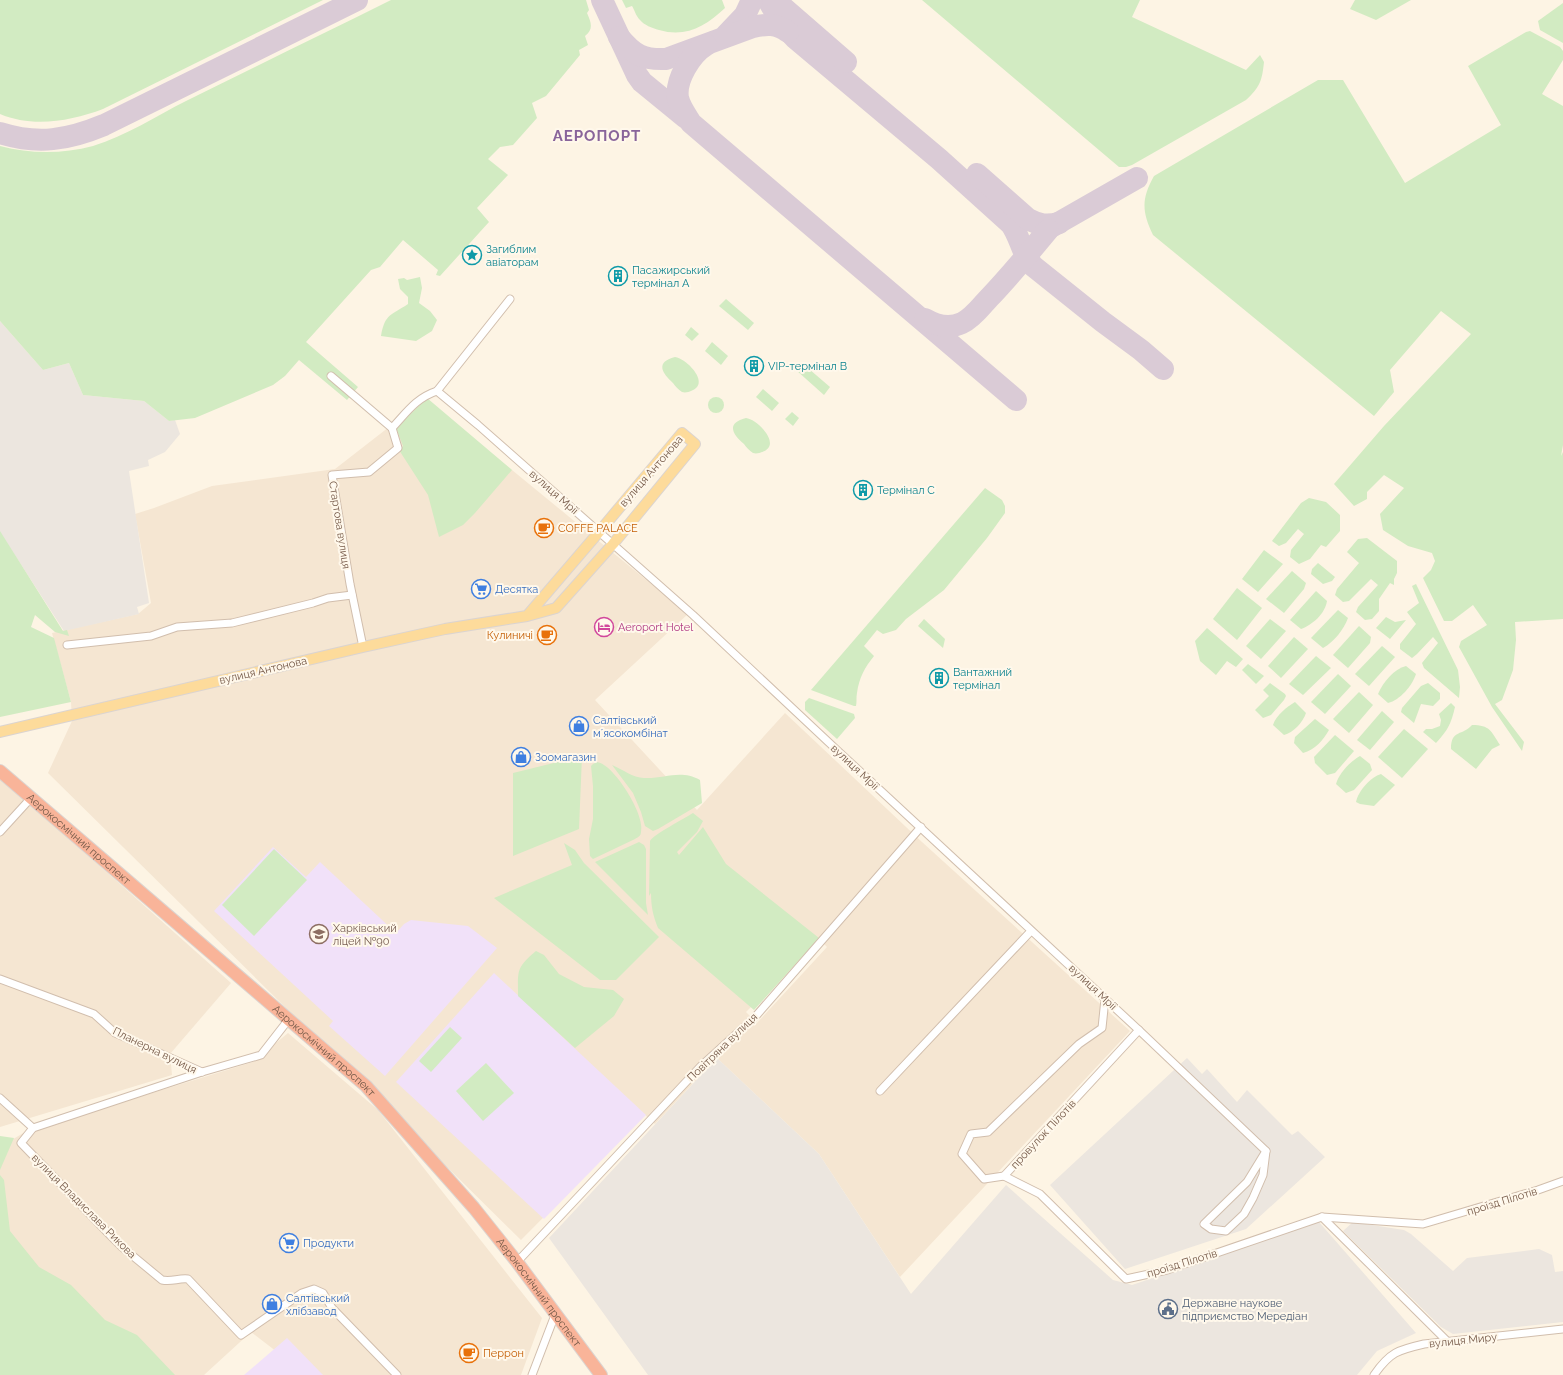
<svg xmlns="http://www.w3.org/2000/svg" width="1563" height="1375" font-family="Raleway,sans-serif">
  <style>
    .residential { fill: #f5e6d2; fill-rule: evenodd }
    .industrial { fill: #ece6df }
    .education { fill: #f1e1f9 }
    .green { fill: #d2ebc2 }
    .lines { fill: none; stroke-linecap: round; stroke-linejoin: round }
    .taxiway { stroke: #dacbd6; stroke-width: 22 }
    .street-casing { stroke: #d1bead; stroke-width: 9 }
    .primary-casing { stroke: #dbd4d0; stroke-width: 12 }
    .highway-casing { stroke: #dbd4d0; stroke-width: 14 }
    .street { stroke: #fff; stroke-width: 7 }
    .primary { stroke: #fddb9b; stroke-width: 10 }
    .highway { stroke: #f9b499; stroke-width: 12 }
    .labels { text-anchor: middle; stroke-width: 4; stroke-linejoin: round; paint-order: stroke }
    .culture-label { font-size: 11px; fill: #0d838f; stroke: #fff8eb; text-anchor: start }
    .street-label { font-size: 11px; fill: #765a49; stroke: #fff8eb }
    .food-label { font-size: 11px; fill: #c56008; stroke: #fff8eb; text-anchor: start }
    .shop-label { font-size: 11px; fill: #366cbe; stroke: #fff8eb; text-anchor: start }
    .hotel-label { font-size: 11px; fill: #b23c85; stroke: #fff8eb; text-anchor: start }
    .education-label { font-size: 11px; fill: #785e54; stroke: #fff8eb; text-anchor: start }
    .service-label { font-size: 11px; fill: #4e5e75; stroke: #fff8eb; text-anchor: start }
    .district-label { font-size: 15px; font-weight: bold; letter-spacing: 1px; fill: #89649a; stroke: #fff8eb }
  </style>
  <rect width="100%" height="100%" fill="#fdf4e4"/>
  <g class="residential">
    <path d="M425 399 688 614 595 700 697 810 785 713 922 842 1130 1031 900 1277 819 1154 717 1058 655 1124 645 1115 521 1240 48 773 72 721 71 702 52 633 138 614 151 603 135 514 154 508 212 486 335 469ZM819 939 827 947 757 1023 746 1012Z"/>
    <polygon points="0,777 231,983 170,1054 172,1075 0,1127"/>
    <polygon points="288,1033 378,1110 542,1318 521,1375 307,1375 251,1332 204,1375 37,1375 0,1294 0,1147 25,1132 253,1062"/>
  </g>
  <g class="industrial">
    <polygon points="0,321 43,370 69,363 83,395 144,401 169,421 175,420 180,434 165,452 148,460 149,466 129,471 149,603 137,607 139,614 64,631 0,532"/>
    <polygon points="717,1058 819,1154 911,1294 1006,1185 1113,1280 1132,1285 1319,1222 1416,1333 1377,1351 1357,1375 648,1375 549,1238"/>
    <polygon points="1187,1058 1202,1074 1207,1069 1237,1102 1247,1090 1292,1135 1298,1131 1325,1157 1246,1229 1125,1269 1050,1185"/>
    <polygon points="1353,1222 1404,1230 1411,1234 1453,1271 1467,1258 1539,1249 1552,1255 1555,1272 1563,1271 1563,1322 1453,1334 1441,1327 1343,1231"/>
  </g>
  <g class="education">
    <polygon points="273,847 306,877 320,862 396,933 404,924 411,920 468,926 497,948 385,1076 329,1026 333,1021 214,911"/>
    <polygon points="494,973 646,1115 544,1219 396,1082"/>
    <polygon points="287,1338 323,1375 244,1375"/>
  </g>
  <g class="green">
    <path d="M0 0H323L103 109C71 121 33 128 0 114Z"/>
    <path d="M391 0H586L589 10 587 13C591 22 594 29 585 36L588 45 579 50 580 55 546 96 532 103 537 118 513 145 500 147 488 159 508 175 477 208 489 222 440 276 436 275 438 270 403 240 380 267 371 270 306 342 358 387 347 400 299 360 285 376 273 385 195 418 169 421 144 401 83 395 69 363 43 370 0 321V146C31 154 62 154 93 146 126 136 156 116 186 101 254 67 323 34 391 0Z"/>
    <path d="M622 0H722L725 8C706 26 686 38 659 30 652 28 644 25 640 20 636 16 635 11 632 6L626 8Z"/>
    <path d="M922 0H1140L1132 17 1246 70 1260 55 1264 62C1262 81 1260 87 1246 100L1132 165 1126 167H1119Z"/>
    <polygon points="1355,0 1411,0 1376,20 1350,9"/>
    <polygon points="1563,3 1563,43 1540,30 1538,21"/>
    <path d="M1530 31 1560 47 1563 51V60L1542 94 1563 106V445L1561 456 1563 452V619L1515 622 1516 640 1513 670 1502 700 1495 704 1524 742 1522 751 1492 707 1459 647 1461 641 1487 625 1473 605 1452 621H1444L1423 578 1431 570 1435 561 1432 553 1408 546 1383 530 1380 514 1404 488 1384 475 1367 492V499L1354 506 1334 484 1384 426 1471 334 1441 311 1390 370 1394 392 1374 416 1153 235C1142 212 1141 199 1154 176L1318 80H1343L1405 183 1501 125 1468 66 1526 32Z"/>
    <path d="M420 277 422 288 419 303 430 311 437 320 432 331 416 341 381 336C385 313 392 315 408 304V297L400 289 398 279 404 278 407 280Z"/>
    <polygon points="726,299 754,323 748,330 719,306"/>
    <polygon points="691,327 699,334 692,341 685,335"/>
    <polygon points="712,342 728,356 721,365 705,351"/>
    <path d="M675 357C686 358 712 384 691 391 689 392 685 393 682 392 679 390 675 386 673 383 662 373 655 362 675 357Z"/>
    <polygon points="802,363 830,387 824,395 796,370"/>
    <polygon points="763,389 779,403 772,411 756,397"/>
    <circle cx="716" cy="405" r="8"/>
    <polygon points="427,398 512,470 475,513 463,525 439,537 428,495 399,450 403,446 396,428"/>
    <polygon points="792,412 799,418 793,426 785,419"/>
    <path d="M746 418C757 419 783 445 762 452 760 453 756 454 753 453 750 451 746 447 744 444 732 434 726 423 746 418Z"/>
    <path d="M985 488 1002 500 1005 506V513L987 538 944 590 906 619 896 630 883 634 877 630 864 646 874 656C865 667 859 678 857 693 856 697 857 702 856 706H854L811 690Z"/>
    <polygon points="1309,498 1326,502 1340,515 1340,531 1326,547 1321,545 1310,559 1299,564 1290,557 1291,550 1304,534 1298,529 1286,543 1279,546 1272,541 1301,503"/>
    <polygon points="0,531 63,631 67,630 69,636 55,632 35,615 31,627 54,638 71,702 0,717"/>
    <polygon points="1367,538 1397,561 1397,573 1394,579 1394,585 1390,583 1379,599 1379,611 1372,619 1365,620 1356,612 1358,607 1378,585 1371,579 1349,601 1343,602 1335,595 1337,589 1359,563 1347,552 1358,539"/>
    <polygon points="1264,550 1283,564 1258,592 1242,579"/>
    <polygon points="1318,563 1335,577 1332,581 1323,584 1311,574 1312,569"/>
    <polygon points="1292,571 1306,583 1304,589 1284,613 1266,599"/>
    <polygon points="1416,584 1458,670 1460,687 1459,698 1424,668 1422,663 1438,643 1433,637 1417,654 1412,658 1400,649 1400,644 1416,624 1407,612 1419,603 1412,586"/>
    <polygon points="1237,588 1262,608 1237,640 1213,619"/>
    <path d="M1316 591 1327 601C1325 614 1312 625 1301 629L1290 620Z"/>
    <path d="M1338 610 1348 618C1344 629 1334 642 1323 648L1311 638Z"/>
    <polygon points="1386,617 1395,622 1406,620 1390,639 1376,628"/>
    <polygon points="924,619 945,639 943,648 918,626"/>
    <polygon points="1270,619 1286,631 1261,659 1246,646"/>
    <polygon points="1359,626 1371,637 1370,643 1348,668 1333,655"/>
    <polygon points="1207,628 1243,659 1236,667 1227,661 1216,675 1200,661 1195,641"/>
    <polygon points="1294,637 1308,649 1281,678 1268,666"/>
    <polygon points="1382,646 1395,657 1369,686 1355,674"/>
    <polygon points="1316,656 1331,668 1303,695 1289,684"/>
    <polygon points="1248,664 1264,676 1256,684 1242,670"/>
    <path d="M1406 666 1416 674C1412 686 1400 700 1388 703L1378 694C1383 682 1394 669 1406 666Z"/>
    <polygon points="1338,674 1351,686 1325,714 1311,702"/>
    <polygon points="1270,683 1285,694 1286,696 1284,700 1271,715 1263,718 1255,710 1269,696 1263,690"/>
    <polygon points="1428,683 1440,693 1440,699 1433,706 1421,704 1414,723 1401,712 1402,708 1421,686"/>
    <polygon points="1359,692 1373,705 1349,733 1333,719"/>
    <polygon points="809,698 854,714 855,718 837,739 805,710 805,702"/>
    <path d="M1295 702 1306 713C1303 722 1293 733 1284 735L1273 725C1276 715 1287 707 1295 702Z"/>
    <path d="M1451 703 1455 707C1451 724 1448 730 1436 743L1423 732 1426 729H1432L1440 726 1441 720 1439 714Z"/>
    <polygon points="1382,711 1394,722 1370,750 1357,740"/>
    <path d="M1315 719 1329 730C1323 740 1315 750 1303 753L1294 743 1295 737Z"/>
    <path d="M1472 725C1490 725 1491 731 1500 745L1492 749 1476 769 1451 749C1451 729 1463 736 1472 725Z"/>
    <polygon points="1404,729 1428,749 1402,778 1378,757"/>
    <polygon points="1335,735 1354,751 1335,773 1327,775 1315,763 1314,757"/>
    <polygon points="582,756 579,829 513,856 513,773"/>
    <path d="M1360 756 1370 764 1372 770 1354 790 1346 793 1336 784C1339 773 1351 761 1360 756Z"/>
    <path d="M597 762C614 764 646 816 641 832 641 836 638 837 635 839L593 859 590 856 589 839 593 819V786L591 766 593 764Z"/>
    <path d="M612 765C622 769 633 778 644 778 665 779 680 769 700 780L702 803 658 829 653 831 645 826 641 812 633 793Z"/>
    <path d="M1381 774 1395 785 1374 806 1360 804 1356 802C1358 791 1371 777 1381 774Z"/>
    <path d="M693 813 703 821 697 832 677 852 679 855 703 827 726 864 819 938 754 1010 658 928C653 916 651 906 651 893L649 896 650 841C653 835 685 818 693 813Z"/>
    <polygon points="639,842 644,845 646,849 646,903 648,915 595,862"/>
    <polygon points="564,843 575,850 584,863 659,937 616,980 600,980 494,898 572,865"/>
    <polygon points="274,849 307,880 254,936 222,905"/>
    <path d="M536 951 544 955 559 974 584 987 613 990 624 999 614 1016 575 1048 518 996C518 970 516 968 536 951Z"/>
    <polygon points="450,1027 462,1038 431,1072 419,1061"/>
    <polygon points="486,1063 514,1093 483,1121 456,1091"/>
    <polygon points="0,1136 14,1138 0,1170"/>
    <polygon points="0,1175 4,1180 10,1231 39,1267 71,1285 105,1320 137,1335 175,1375 0,1375"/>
  </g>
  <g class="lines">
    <g class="taxiway">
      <polyline points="602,0 637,75 642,82 686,118"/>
      <path d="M768 0 782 24 795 38 939 159 1011 224C1021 238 1021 253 1033 266L1103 322 1141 350 1163 369"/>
      <polyline points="778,3 846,62"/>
      <polyline points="726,35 745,15 752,0"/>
      <path d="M619 37C634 55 643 60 666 59L753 27C766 24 777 23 788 32"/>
      <path d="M706 45C691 54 675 80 678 98 680 107 686 115 691 123L1016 400"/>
      <path d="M0 133C38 145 68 140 104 125L357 0"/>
      <path d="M977 174 1028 219C1039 225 1047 226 1059 223"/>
      <polyline points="1046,230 1137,178"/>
      <path d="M925 319C937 326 949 329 962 323 974 317 981 306 989 298 1010 276 1029 253 1048 230"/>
    </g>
    <defs>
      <g id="street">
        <polyline points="331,376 392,428"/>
        <polyline points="437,391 478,425 693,615 839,752 1142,1033 1266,1151"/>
        <polyline points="67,645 151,636 177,627 232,623 313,603 328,598 352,595"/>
        <path d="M363 647 350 584 332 475 369 472 398 448 392 428C407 412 416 398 437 391L510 299"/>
        <polyline points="0,832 31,798"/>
        <polyline points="0,979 94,1014 115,1033 202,1072"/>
        <polyline points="1105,999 1102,1028 1079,1044 988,1132 971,1134 962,1154 984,1179 1004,1176 1139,1030"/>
        <path d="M289 1019 261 1055 202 1072 33 1128 21 1143 110 1235 122 1247 162 1280C172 1282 178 1278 188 1279L241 1335 302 1293 314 1289 323 1293 332 1308 397 1375"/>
        <polyline points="880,1091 1031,931"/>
        <polyline points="0,1098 33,1128"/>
        <polygon points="1266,1151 1263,1175 1253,1198 1244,1214 1226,1231 1211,1229 1204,1224 1247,1182"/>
        <polyline points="1004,1176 1040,1194 1126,1279 1167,1270 1322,1217 1423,1224 1538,1190 1563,1181"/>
        <polyline points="1322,1217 1447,1341"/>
        <polyline points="517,1262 701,1066 755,1017 921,827"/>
        <polyline points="532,1375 555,1315"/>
        <path d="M1374 1375C1390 1352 1398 1350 1424 1344L1563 1329"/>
      </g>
      <polyline id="primary" points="0,732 363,647 445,629 527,616 556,608 613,544 695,444 682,433 599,532 527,616"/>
      <g id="highway">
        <path id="s1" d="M0 771 366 1086 474 1208 517 1262 601 1375"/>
      </g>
    </defs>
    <use href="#street" class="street-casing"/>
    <use href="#primary" class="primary-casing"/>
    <use href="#highway" class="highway-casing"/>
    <use href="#street" class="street"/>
    <use href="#primary" class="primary"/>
    <use href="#highway" class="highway"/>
  </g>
  <defs>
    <symbol id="sight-ring" viewBox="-11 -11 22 22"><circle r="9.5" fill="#fff8eb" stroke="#0f9aa8" stroke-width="1.5"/><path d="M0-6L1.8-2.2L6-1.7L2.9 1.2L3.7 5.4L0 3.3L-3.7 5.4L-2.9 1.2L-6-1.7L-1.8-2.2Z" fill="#0f9aa8"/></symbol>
    <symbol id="building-ring" viewBox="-11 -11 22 22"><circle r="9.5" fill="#fff8eb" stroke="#0f9aa8" stroke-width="1.5"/><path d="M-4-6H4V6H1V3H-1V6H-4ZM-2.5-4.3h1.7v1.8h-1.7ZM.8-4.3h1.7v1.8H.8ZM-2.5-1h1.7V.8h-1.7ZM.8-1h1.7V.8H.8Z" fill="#0f9aa8"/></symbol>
    <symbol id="cafe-ring" viewBox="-11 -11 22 22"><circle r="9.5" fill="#fff8eb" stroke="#e8710a" stroke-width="1.5"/><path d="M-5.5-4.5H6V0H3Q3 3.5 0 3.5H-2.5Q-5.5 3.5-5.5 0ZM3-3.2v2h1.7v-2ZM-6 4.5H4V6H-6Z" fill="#e8710a"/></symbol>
    <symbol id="supermarket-ring" viewBox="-11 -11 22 22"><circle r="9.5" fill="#fff8eb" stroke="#3f7fe0" stroke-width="1.5"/><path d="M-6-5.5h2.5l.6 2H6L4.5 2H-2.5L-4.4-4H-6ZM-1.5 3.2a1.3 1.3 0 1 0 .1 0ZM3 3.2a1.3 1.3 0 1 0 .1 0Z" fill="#3f7fe0"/></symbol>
    <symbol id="hotel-ring" viewBox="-11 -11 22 22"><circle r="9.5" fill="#fff8eb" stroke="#d1479c" stroke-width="1.5"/><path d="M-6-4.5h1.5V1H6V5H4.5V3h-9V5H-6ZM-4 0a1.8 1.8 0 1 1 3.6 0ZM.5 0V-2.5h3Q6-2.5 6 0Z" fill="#d1479c"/></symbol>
    <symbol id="shop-ring" viewBox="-11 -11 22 22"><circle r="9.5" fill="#fff8eb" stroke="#3f7fe0" stroke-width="1.5"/><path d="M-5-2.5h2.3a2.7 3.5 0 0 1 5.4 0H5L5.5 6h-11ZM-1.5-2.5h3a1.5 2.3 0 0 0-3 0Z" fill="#3f7fe0"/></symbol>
    <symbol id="school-ring" viewBox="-11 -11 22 22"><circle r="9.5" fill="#fff8eb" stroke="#8d6e63" stroke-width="1.5"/><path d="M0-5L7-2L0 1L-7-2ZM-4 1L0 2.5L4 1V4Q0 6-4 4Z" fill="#8d6e63"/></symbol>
    <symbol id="civic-ring" viewBox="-11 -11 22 22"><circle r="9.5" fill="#fff8eb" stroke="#5c6f8a" stroke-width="1.5"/><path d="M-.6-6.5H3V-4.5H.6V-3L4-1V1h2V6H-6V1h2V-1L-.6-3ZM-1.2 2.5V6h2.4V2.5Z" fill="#5c6f8a"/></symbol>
  </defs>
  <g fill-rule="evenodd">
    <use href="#sight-ring" x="461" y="244" width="22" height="22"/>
    <use href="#building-ring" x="607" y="265" width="22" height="22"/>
    <use href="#building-ring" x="743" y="355" width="22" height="22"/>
    <use href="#building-ring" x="852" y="479" width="22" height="22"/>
    <use href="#cafe-ring" x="533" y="517" width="22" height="22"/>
    <use href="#supermarket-ring" x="470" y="578" width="22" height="22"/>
    <use href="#hotel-ring" x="593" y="616" width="22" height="22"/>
    <use href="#cafe-ring" x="536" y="624" width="22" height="22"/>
    <use href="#building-ring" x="928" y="667" width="22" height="22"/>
    <use href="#shop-ring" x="568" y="715" width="22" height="22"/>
    <use href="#shop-ring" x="510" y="746" width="22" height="22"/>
    <use href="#school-ring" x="308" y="923" width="22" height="22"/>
    <use href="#supermarket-ring" x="278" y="1232" width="22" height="22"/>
    <use href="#shop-ring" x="261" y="1293" width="22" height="22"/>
    <use href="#civic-ring" x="1157" y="1298" width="22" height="22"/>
    <use href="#cafe-ring" x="458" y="1342" width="22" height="22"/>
  </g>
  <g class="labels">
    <g class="culture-label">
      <text x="486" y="253">Загиблим<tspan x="486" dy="13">авіаторам</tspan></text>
      <text x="632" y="274">Пасажирський<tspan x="632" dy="13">термінал A</tspan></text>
      <text x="768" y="370">VIP-термінал B</text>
      <text x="877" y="494">Термінал C</text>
      <text x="953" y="676">Вантажний<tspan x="953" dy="13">термінал</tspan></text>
    </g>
    <g class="street-label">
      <text transform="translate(651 471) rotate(-49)" y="4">вулиця Антонова</text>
      <text transform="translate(554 492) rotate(41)" y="4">вулиця Мрії</text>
      <text transform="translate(340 525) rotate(81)" y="4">Стартова вулиця</text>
      <text transform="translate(263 670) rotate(-13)" y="4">вулиця Антонова</text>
      <text transform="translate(855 767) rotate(43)" y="4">вулиця Мрії</text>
      <text dy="4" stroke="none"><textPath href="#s1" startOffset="104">Аерокосмічний проспект</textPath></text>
      <text transform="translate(1093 987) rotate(43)" y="4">вулиця Мрії</text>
      <text transform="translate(722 1047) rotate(-44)" y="4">Повітряна вулиця</text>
      <text transform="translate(155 1050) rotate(26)" y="4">Планерна вулиця</text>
      <text dy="4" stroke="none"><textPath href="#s1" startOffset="428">Аерокосмічний проспект</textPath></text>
      <text transform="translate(1043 1134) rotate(-47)" y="4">провулок Пілотів</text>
      <text transform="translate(1502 1201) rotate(-17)" y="4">проїзд Пілотів</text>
      <text transform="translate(84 1206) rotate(45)" y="4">вулиця Владислава Рикова</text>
      <text transform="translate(1182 1263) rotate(-17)" y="4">проїзд Пілотів</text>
      <text dy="4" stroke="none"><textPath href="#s1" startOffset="752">Аерокосмічний проспект</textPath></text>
      <text transform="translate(1463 1340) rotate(-6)" y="4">вулиця Миру</text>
    </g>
    <g class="food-label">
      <text x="558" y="532">COFFE PALACE</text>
      <text x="533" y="639" text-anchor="end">Кулиничі</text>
      <text x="483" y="1357">Перрон</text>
    </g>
    <g class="shop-label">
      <text x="495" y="593">Десятка</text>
      <text x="593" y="724">Салтівський<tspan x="593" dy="13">мʼясокомбінат</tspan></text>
      <text x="535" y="761">Зоомагазин</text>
      <text x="303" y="1247">Продукти</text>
      <text x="286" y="1302">Салтівський<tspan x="286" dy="13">хлібзавод</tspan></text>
    </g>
    <g class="hotel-label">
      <text x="618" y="631">Aeroport Hotel</text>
    </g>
    <g class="education-label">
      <text x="333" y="932">Харківський<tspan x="333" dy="13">ліцей №90</tspan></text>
    </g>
    <g class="service-label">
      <text x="1182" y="1307">Державне наукове<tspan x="1182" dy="13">підприємство Мередіан</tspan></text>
    </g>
    <g class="district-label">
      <text x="597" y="141">АЕРОПОРТ</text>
    </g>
  </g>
</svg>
